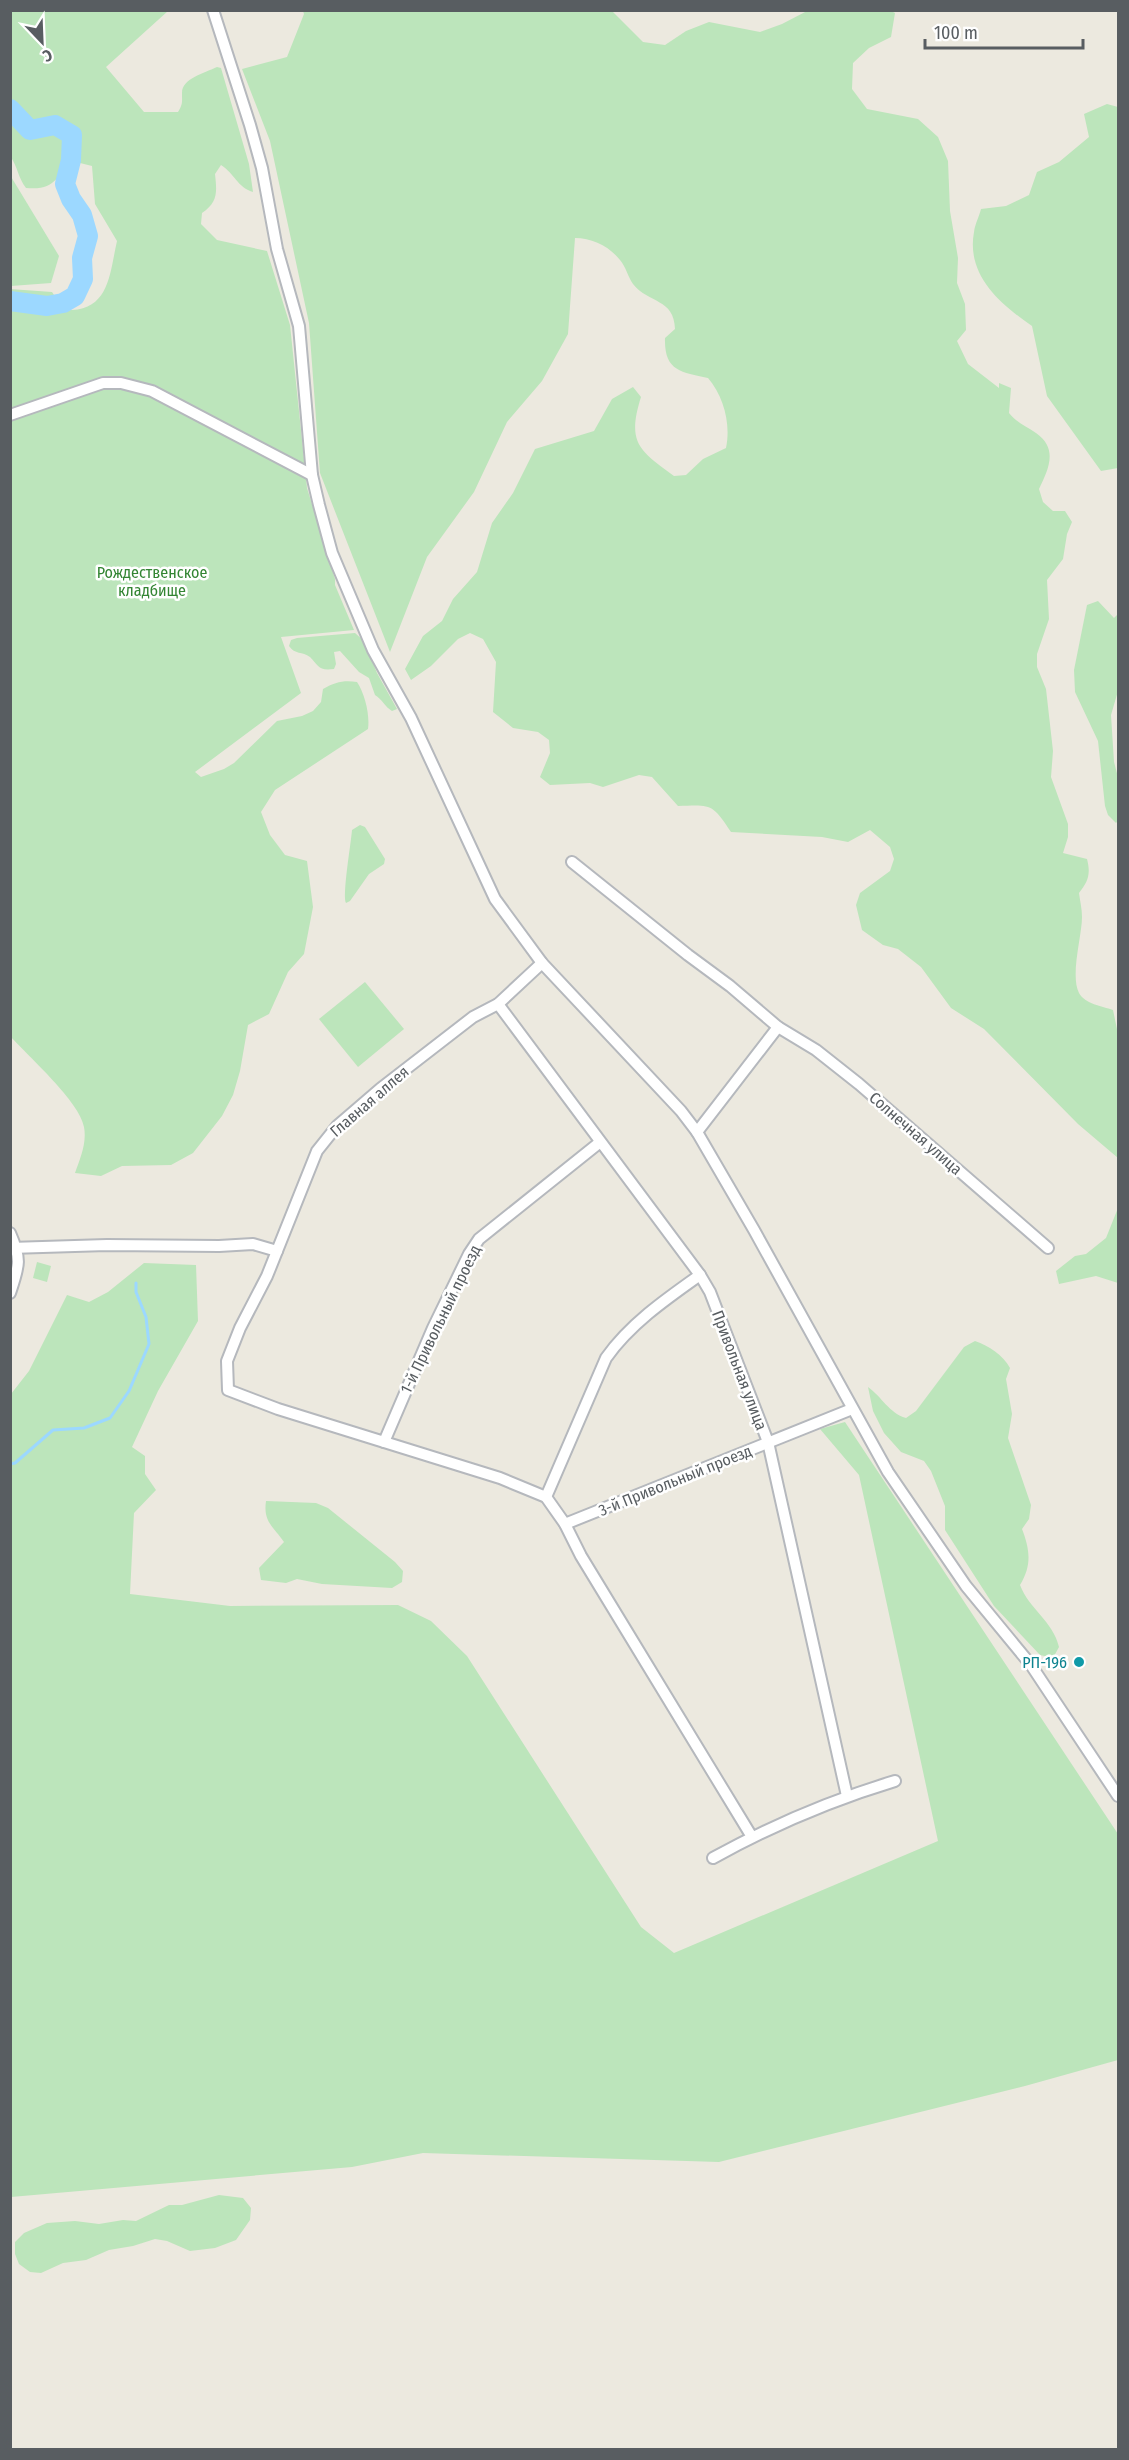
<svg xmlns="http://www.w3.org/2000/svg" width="1129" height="2460" font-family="'Fira Sans Condensed',sans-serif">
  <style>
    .green { fill: #bce5bb }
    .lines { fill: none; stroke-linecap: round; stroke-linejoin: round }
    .stream { stroke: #9cd8ff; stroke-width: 3 }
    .river { stroke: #9cd8ff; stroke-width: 20 }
    .street-casing { stroke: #b5b8bd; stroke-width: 14 }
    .street { stroke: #fff; stroke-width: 10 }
    .culture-dot { fill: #0f9aa8; stroke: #fff; stroke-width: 2 }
    .labels { text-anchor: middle; stroke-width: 5; stroke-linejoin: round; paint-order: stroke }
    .park-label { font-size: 16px; fill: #338533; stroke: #fff }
    .street-label { font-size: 16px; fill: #585d61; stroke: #fff }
    .culture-label { font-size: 16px; fill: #0d838f; stroke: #fff; text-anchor: end }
  </style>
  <rect width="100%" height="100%" fill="#ece9df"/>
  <g class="green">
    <path d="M10 11H168L106 67 144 112H178C183 104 182 102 182 93 182 78 205 73 217 67L221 68 249 164 253 192C237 187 235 174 221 165L215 174C217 192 218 202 202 213L201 224 217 240 267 251 290 325 307 488 335 579V585L354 630 281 637 301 693 195 772 201 777 224 769 234 763 277 721 302 716 313 711 321 702 323 689C335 682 344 680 357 682 365 694 370 715 368 729L275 790 261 812 270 835 285 855 307 861 313 907 304 954 288 972 269 1014 248 1025 240 1071 233 1095 222 1116 193 1153 171 1165 122 1166 101 1176 75 1173C80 1159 87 1143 84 1127 80 1102 29 1057 11 1037L10 289 52 292 58 301 48 306C55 307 65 311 72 310 110 308 110 271 117 241L95 204 92 166 76 162C54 175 57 191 26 188 18 178 18 167 10 156Z"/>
    <path d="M891 11 895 13 891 37 869 48 853 63 852 89 867 109 918 119 938 137 948 161 950 211 958 258 957 283 965 304 966 330 957 341 968 364 999 388V383L1011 388 1009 413C1017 423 1026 426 1036 433 1059 449 1048 470 1039 489L1043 502 1053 511H1065L1072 522 1067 534 1063 559 1047 580 1049 619 1037 654V667L1046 689 1053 751 1051 777 1068 824V837L1063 853 1087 859C1091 874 1088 882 1079 893 1080 901 1082 909 1082 917 1082 936 1070 975 1079 993 1085 1004 1102 1006 1113 1010L1118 1034V1158L1078 1124 984 1029 951 1008 921 967 898 949 883 945 862 930 856 905 860 893 890 871 894 859 890 847 870 830 848 842 822 837 731 832C712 803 711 805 678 806L652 777 639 775 603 787 590 783 550 785 540 777 550 753 549 740 538 732 513 728 493 712 496 662 483 639 470 633 458 639 431 666 411 680 405 669 423 636 442 621 453 599 477 572 492 523 513 493 535 449 594 431 612 399 633 387 641 397C627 442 638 450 674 476L686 475 703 459 726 448C731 424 724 397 708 378 681 372 664 371 665 338L675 329C674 298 649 304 633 284 628 277 626 267 620 260 609 246 592 238 575 238L568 334 542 381 507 422 474 492 427 557 390 652 320 473 309 323 270 141 242 69 287 57 304 14 303 11H612L643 42 665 45 686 31 709 22 760 32 782 24 807 11Z"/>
    <path d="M1107 104 1118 107V468L1101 471 1047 396 1032 326C1000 304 966 275 974 232 975 224 979 217 981 209L1006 206 1029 195 1037 172 1059 162 1089 137 1084 114Z"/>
    <polygon points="10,175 59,256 51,283 11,286"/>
    <polygon points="1098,601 1114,618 1118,614 1118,691 1111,715 1114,762 1118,777 1118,821 1116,823 1108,815 1105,806 1098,741 1075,692 1074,670 1087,605"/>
    <path d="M355 633 364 641 377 673 397 709 392 711C385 707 382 699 375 695L369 678 359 672 340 651 334 652 336 664 334 669C318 671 319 666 310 657 302 651 295 655 289 646L291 640 297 638Z"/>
    <path d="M360 825 365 827 385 859 384 864 369 874 350 901 346 903C342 896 351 843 352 830Z"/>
    <polygon points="365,982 404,1029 358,1067 319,1019"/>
    <polygon points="1118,1208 1118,1283 1096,1276 1059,1284 1056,1271 1075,1256 1086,1254 1106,1238"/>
    <polygon points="37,1262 51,1266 47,1282 33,1278"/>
    <polygon points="144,1263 196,1265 198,1321 158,1391 132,1447 145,1456 145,1474 156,1490 134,1513 130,1594 230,1606 398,1605 431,1621 467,1656 641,1927 674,1953 938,1841 859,1475 820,1429 845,1422 1118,1834 1118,2060 1025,2086 719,2162 423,2153 352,2167 11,2197 11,1394 29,1371 67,1295 89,1302 108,1292"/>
    <path d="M975 1341C989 1346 1003 1355 1010 1368L1006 1379 1012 1414 1008 1438 1031 1505 1029 1519 1022 1529C1030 1550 1032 1565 1020 1585 1029 1609 1053 1621 1059 1647L1053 1658 1040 1655 994 1606 945 1530V1506L931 1471 924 1461 901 1452 884 1433 873 1411 868 1387C882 1397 889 1413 906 1418L916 1411 964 1347Z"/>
    <path d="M266 1501 316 1503 328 1508 395 1562 403 1571 402 1582 392 1588 322 1584 297 1579 286 1583 261 1580 259 1568 284 1542C273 1526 263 1522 266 1501Z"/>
    <polygon points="219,2195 243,2198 251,2208 250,2220 236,2240 215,2248 190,2251 167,2241 155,2239 133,2246 109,2250 86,2260 63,2263 41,2273 30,2272 19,2264 15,2254 15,2242 24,2233 47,2223 75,2221 99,2224 123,2220 136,2221 169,2205 182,2205"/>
  </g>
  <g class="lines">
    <polyline class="stream" points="10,1464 15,1463 53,1430 84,1428 110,1418 129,1391 149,1344 146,1317 136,1292 136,1283"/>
    <polyline class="river" points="10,109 30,130 55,125 72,135 71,160 65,184 71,199 82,215 88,236 82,258 83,279 75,296 63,303 47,306 10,301"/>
    <defs>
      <g id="street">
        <polyline points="213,10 250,125 262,168 277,249 299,326 312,475 319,505 332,553 373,650 411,718 495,899 542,963 681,1111 697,1132 754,1230 888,1472 966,1586 1031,1665 1118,1796"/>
        <polyline points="10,415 103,383 121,383 152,391 312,475"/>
        <polyline points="572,862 688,955 730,986 778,1027 816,1050 859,1084 1048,1248"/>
        <polyline points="542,963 498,1004 473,1017 380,1089 337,1126 317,1151 267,1276 240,1328 227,1361 228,1390 278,1409 500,1478 546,1497 565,1524 581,1556 752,1837"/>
        <polyline points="498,1004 700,1275 710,1292 768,1442 847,1796"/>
        <polyline points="697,1132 778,1027"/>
        <path d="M10 1233C22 1260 19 1266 10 1293"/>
        <polyline points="10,1248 107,1245 219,1246 253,1244 277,1251"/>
        <polyline points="384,1442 433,1328 469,1254 479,1239 599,1143"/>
        <path d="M546 1497 606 1358C630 1324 666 1299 700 1275"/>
        <polyline points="565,1524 852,1409"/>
        <path d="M713 1858C771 1826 832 1800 895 1781"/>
      </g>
    </defs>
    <use href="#street" class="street-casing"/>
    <use href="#street" class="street"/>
  </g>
  <circle class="culture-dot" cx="1079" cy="1662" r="6"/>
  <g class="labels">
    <g class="park-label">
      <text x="152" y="578">Рождественское<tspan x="152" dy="18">кладбище</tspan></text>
    </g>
    <g class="street-label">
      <text transform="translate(369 1101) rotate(-41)" y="6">Главная аллея</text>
      <text transform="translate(916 1133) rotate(41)" y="6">Солнечная улица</text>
      <text transform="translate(440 1319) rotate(-64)" y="6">1-й Привольный проезд</text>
      <text transform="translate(740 1370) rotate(69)" y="6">Привольная улица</text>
      <text transform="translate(675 1480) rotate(-22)" y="6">3-й Привольный проезд</text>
    </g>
    <g class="culture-label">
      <text x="1067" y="1668">РП-196</text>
    </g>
  </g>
  <rect width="1129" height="2460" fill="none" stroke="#585d61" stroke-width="24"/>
  <g transform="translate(42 42) rotate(157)" stroke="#ffffff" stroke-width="4.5" paint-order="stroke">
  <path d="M0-4.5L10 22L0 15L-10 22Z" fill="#585d61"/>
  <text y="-9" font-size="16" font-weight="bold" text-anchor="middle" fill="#585d61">С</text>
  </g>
  <path d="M925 39v9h158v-9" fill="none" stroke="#585d61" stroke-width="3"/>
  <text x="934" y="39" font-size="18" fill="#585d61" stroke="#ffffff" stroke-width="4.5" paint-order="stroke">100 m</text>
</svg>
